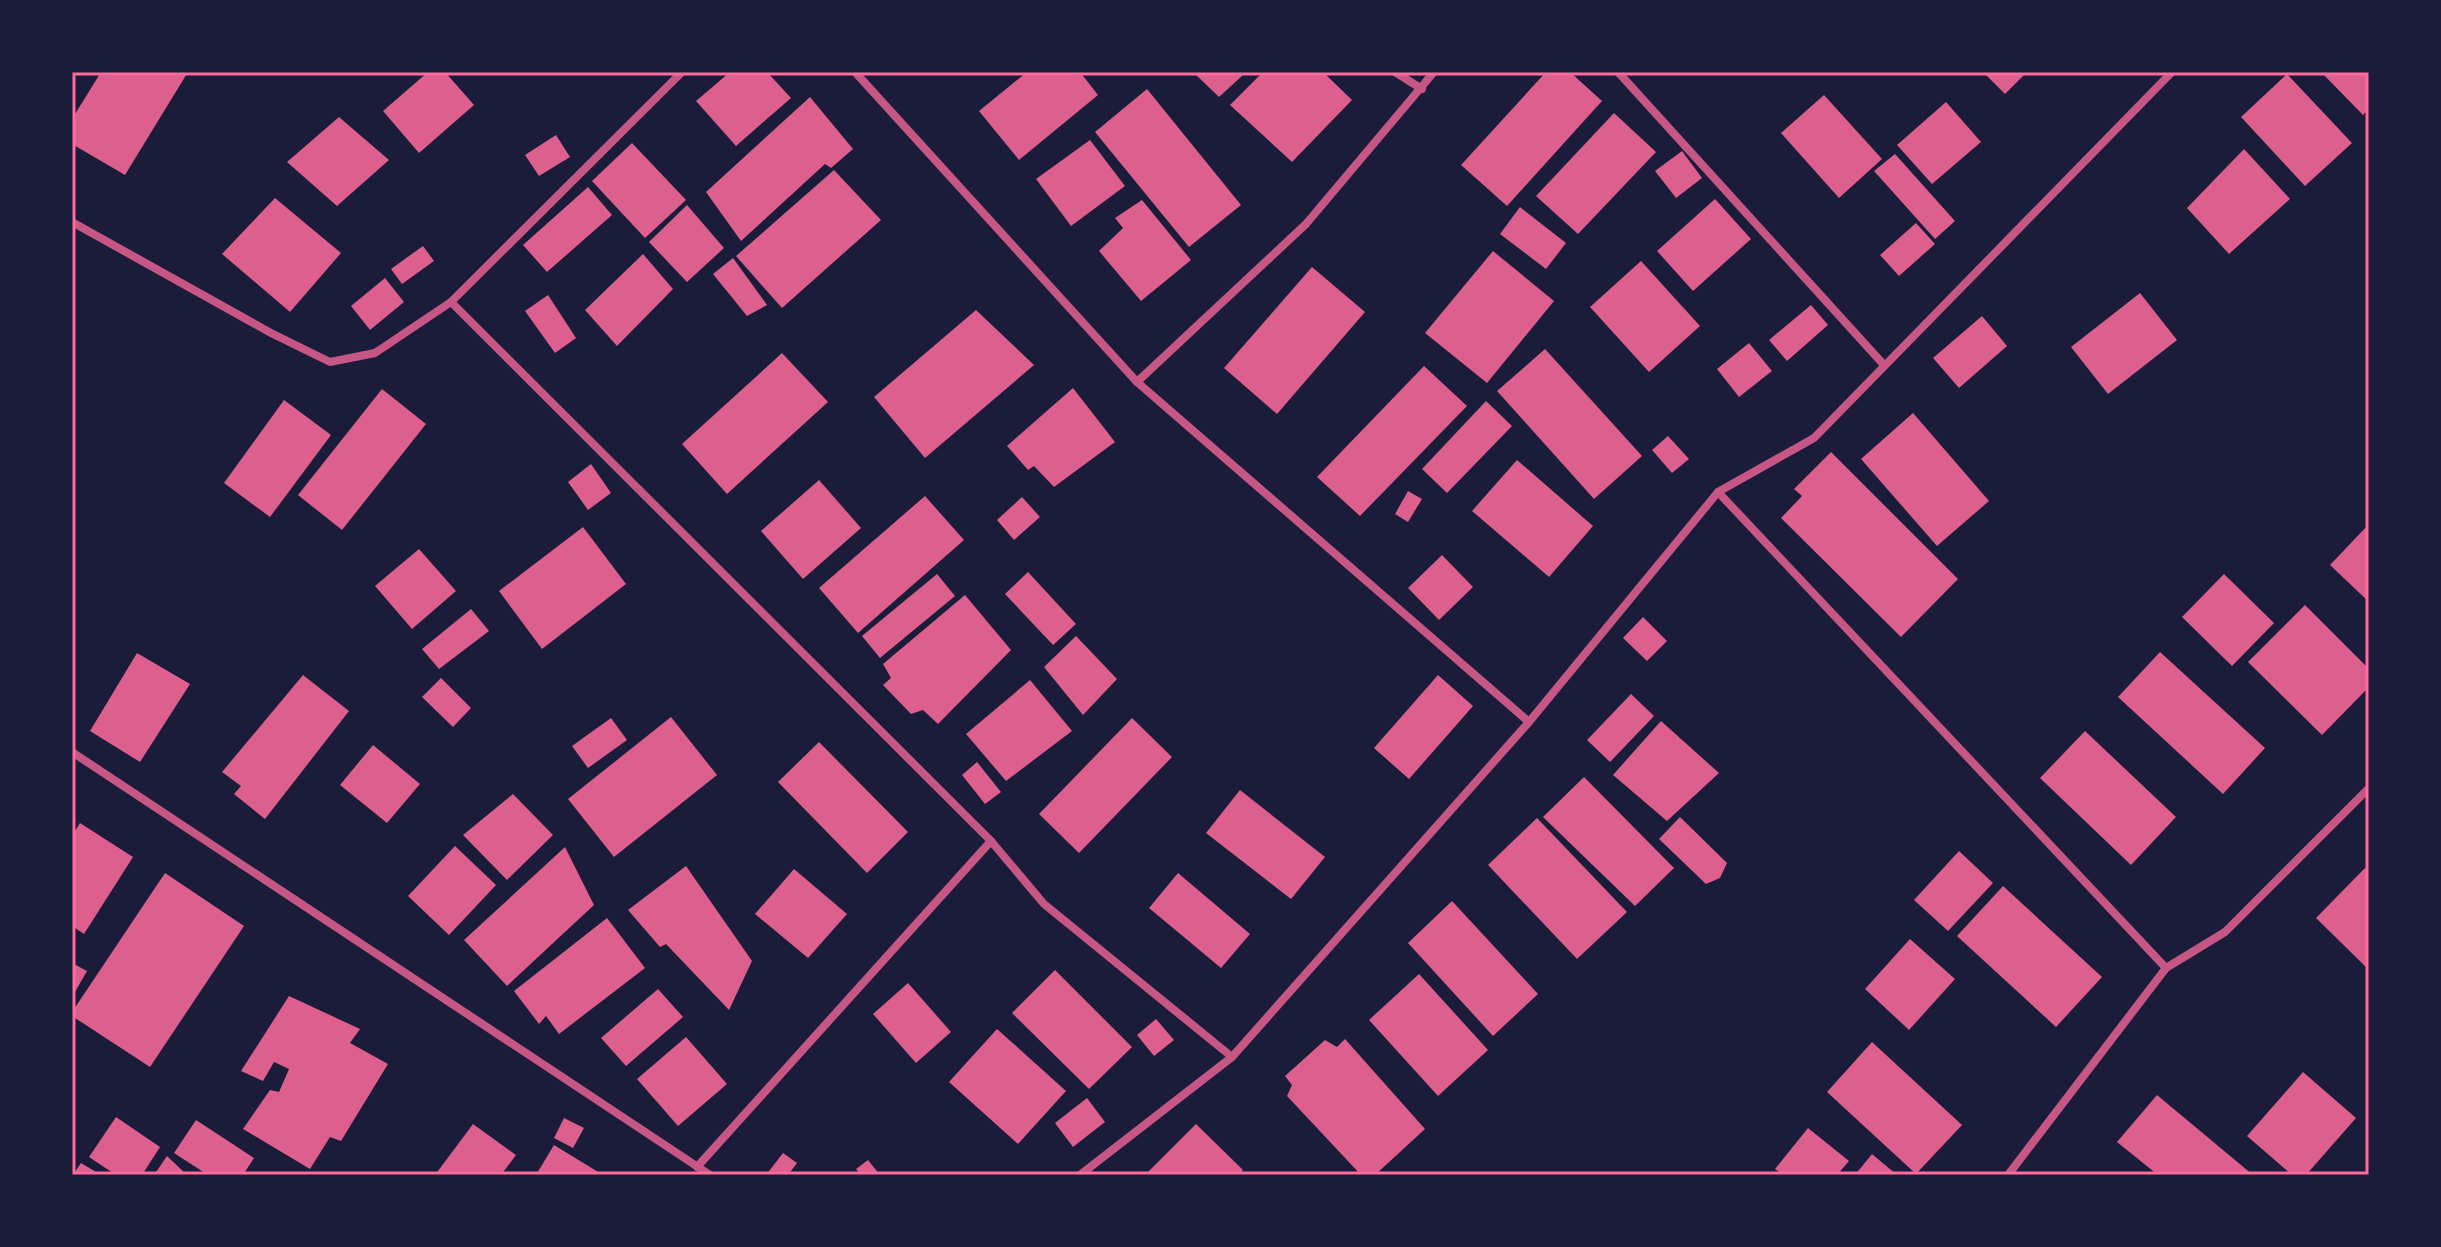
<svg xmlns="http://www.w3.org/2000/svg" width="2441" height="1247" font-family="Manrope,sans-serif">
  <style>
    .building { fill: #dd5f8e }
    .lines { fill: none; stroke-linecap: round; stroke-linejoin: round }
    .minor { stroke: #c65784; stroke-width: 8 }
    .neatline { fill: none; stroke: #ff6b9d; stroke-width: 3 }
  </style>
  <rect width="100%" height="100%" fill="#1b1b3a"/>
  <g class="building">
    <polygon points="101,72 188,72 125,175 72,144 72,119"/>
    <polygon points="428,72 445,72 474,105 419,153 383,111"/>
    <polygon points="730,72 767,72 791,98 736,146 696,101"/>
    <polygon points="1027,72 1080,72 1098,95 1019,160 979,111"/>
    <polygon points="1193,72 1239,72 1242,76 1219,97"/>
    <polygon points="1263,72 1323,72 1352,100 1292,162 1230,105"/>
    <polygon points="1546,72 1570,72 1602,101 1507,206 1461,165"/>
    <polygon points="1983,72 2027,72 2005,94"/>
    <polygon points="2321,72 2369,72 2369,109 2363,115"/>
    <polygon points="2287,74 2352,143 2305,186 2241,117"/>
    <polygon points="1147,89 1241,205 1189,247 1095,132"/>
    <polygon points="1824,95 1882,159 1839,198 1781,133"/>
    <polygon points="810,97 853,149 831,168 825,164 741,241 706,192"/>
    <polygon points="1946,102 1981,142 1932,184 1897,145"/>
    <polygon points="1614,113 1656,152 1578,234 1536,196"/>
    <polygon points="339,117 389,160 337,206 287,162"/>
    <polygon points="556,135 570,157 539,176 525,155"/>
    <polygon points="1090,140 1125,186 1071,226 1036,179"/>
    <polygon points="632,143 686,200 645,238 592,181"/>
    <polygon points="2244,149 2290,199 2229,254 2187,208"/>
    <polygon points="1682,151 1702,178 1676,198 1655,171"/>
    <polygon points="1895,154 1955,221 1935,239 1874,171"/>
    <polygon points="834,170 881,220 782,308 736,256"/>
    <polygon points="588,187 612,215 547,272 523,245"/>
    <polygon points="275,198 341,253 290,312 222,254"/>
    <polygon points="1715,199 1751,239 1693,291 1657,251"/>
    <polygon points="1142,200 1191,260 1141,301 1099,251 1123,228 1115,218"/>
    <polygon points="687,205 724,248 687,282 649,242"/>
    <polygon points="1520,207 1566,243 1546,269 1500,234"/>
    <polygon points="1916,223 1935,244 1899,276 1880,255"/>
    <polygon points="423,246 434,261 402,284 391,269"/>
    <polygon points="1493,251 1554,301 1487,383 1425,333"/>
    <polygon points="643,254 673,289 617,346 585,310"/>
    <polygon points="733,258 767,305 747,316 713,274"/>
    <polygon points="1641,261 1700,326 1649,372 1590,307"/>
    <polygon points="1312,267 1365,312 1277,414 1224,368"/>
    <polygon points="385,278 404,302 370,330 351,306"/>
    <polygon points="2140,293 2177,340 2108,394 2071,347"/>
    <polygon points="548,295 576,338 555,353 525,311"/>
    <polygon points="1811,305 1828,325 1787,361 1769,340"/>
    <polygon points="976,310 1034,365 925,458 874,397"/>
    <polygon points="1982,316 2007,346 1959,388 1933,358"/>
    <polygon points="1749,343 1772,371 1739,397 1717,369"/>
    <polygon points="1545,349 1642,456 1594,499 1497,391"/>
    <polygon points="782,353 828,402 727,494 682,444"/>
    <polygon points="1424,366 1467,406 1360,516 1317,477"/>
    <polygon points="1073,388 1115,442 1054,487 1034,466 1028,470 1007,446"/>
    <polygon points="382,389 426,424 342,530 298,495"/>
    <polygon points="284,400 331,435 270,517 224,483"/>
    <polygon points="1486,401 1512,426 1447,493 1422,469"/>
    <polygon points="1913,413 1989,501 1937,546 1861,459"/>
    <polygon points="1668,436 1689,459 1672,473 1652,450"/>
    <polygon points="1831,452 1958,579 1901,637 1781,518 1802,496 1794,489"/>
    <polygon points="1517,460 1593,526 1549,577 1472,511"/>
    <polygon points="591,464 611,493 588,510 568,482"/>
    <polygon points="819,480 861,528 803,579 761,531"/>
    <polygon points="1408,491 1422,499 1408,522 1395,514"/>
    <polygon points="925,496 964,540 858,633 819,588"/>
    <polygon points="1022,497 1040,517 1014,540 997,520"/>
    <polygon points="2369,524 2369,602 2330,565"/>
    <polygon points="583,527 626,584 542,649 499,591"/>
    <polygon points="419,549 456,591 412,629 375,586"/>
    <polygon points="1442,555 1473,587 1439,620 1408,588"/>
    <polygon points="1028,572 1076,624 1053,645 1005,594"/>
    <polygon points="937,574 955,596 880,658 862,636"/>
    <polygon points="2224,574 2274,623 2232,666 2182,617"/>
    <polygon points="965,595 1011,650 938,724 923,710 911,714 883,685 891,678 883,664"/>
    <polygon points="2305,605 2369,669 2369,687 2322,735 2248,662"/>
    <polygon points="471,609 489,631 439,669 422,649"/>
    <polygon points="1643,617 1667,641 1647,661 1623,638"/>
    <polygon points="1076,636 1117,679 1083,715 1044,667"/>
    <polygon points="2160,652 2265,748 2223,794 2118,697"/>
    <polygon points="137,653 190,684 140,762 90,731"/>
    <polygon points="303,675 349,711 265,819 234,794 241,786 222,772"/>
    <polygon points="1438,675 1473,706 1409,779 1374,748"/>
    <polygon points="441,678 471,708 453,727 422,697"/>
    <polygon points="1030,680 1072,731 1006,781 966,734"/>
    <polygon points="1631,694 1654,716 1610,762 1587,740"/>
    <polygon points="671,717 717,775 614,857 568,799"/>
    <polygon points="611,718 627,740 588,768 572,746"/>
    <polygon points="1132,718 1172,757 1079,853 1039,814"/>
    <polygon points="1661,721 1719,773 1667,821 1613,775"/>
    <polygon points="2085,731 2176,817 2131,865 2040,778"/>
    <polygon points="819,742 908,832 867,873 778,782"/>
    <polygon points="373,745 420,784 387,823 340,785"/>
    <polygon points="977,762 1001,792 985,804 962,775"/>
    <polygon points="1584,777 1674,868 1635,906 1543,817"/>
    <polygon points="1240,790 1325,857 1291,899 1206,833"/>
    <polygon points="513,794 553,835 507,880 463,835"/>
    <polygon points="1680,817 1727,863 1720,878 1706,884 1659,839"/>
    <polygon points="1537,818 1627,912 1577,959 1488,865"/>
    <polygon points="80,823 133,857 84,934 72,926 72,836"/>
    <polygon points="455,846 496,885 449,935 408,896"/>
    <polygon points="565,847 594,905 507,986 464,940"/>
    <polygon points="1959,851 1993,883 1948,931 1914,900"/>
    <polygon points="686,866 752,961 729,1010 666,944 660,947 628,910"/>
    <polygon points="2365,868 2369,872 2369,970 2316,918"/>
    <polygon points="794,869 847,914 808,958 755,914"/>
    <polygon points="165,873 244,926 150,1067 72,1016 72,1012"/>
    <polygon points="1178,873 1250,934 1221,968 1149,908"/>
    <polygon points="2003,886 2102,977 2056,1027 1957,936"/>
    <polygon points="1452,901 1538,994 1493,1036 1408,943"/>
    <polygon points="607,918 645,968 559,1034 546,1016 539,1024 514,991"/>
    <polygon points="1910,939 1955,979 1909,1030 1865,989"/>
    <polygon points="72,963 87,971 72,997"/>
    <polygon points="1055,970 1132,1047 1089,1089 1012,1013"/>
    <polygon points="1419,974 1488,1050 1438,1096 1369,1020"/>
    <polygon points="908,983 951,1032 916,1063 873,1014"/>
    <polygon points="658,989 683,1017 626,1066 601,1038"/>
    <polygon points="289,996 360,1029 350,1043 388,1064 341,1141 330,1137 310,1169 243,1129 270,1090 279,1092 289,1069 274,1062 263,1081 241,1071"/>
    <polygon points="1156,1019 1174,1040 1154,1056 1137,1035"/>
    <polygon points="997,1029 1066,1091 1018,1144 949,1082"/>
    <polygon points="686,1037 727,1084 678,1126 637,1079"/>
    <polygon points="1345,1039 1425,1129 1375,1175 1361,1175 1287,1096 1292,1085 1285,1076 1325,1040 1337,1047"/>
    <polygon points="1872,1042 1962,1125 1916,1174 1827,1092"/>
    <polygon points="2303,1072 2356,1118 2306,1175 2292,1175 2247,1136"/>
    <polygon points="2157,1095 2253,1175 2158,1175 2117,1142"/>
    <polygon points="1087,1098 1105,1122 1073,1147 1055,1123"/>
    <polygon points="116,1117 160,1147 142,1175 116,1175 89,1157"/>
    <polygon points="564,1118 584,1128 573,1148 554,1138"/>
    <polygon points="196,1120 254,1158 243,1175 208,1175 174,1153"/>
    <polygon points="473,1124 516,1155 501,1175 435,1175"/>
    <polygon points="1196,1124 1243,1170 1239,1175 1145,1175"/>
    <polygon points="1808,1128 1849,1161 1837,1175 1783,1175 1775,1169"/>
    <polygon points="554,1145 603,1175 536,1175"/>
    <polygon points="783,1153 797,1163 788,1175 766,1175"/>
    <polygon points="1872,1154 1897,1175 1855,1175"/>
    <polygon points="167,1156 187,1175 154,1175"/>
    <polygon points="868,1160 880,1175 861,1175 856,1169"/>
    <polygon points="81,1163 101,1175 73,1175"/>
  </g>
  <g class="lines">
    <g class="minor">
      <polyline points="855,72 1137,382 1529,722"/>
      <polyline points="1395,72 1422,89"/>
      <polyline points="1618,72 1884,365"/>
      <polyline points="72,222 271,333 330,362 375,353 451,302 682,72"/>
      <polyline points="451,302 991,841 1044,904 1232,1057"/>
      <polyline points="1137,382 1306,224 1434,72"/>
      <polyline points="1718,492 2166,968"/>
      <polyline points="72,752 710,1175"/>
      <polyline points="697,1167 991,841"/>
      <polyline points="1080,1175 1232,1057 1529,722 1718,492 1814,438 2172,72"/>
      <polyline points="2008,1175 2166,968 2225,932 2369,788"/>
    </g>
  </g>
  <rect width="2441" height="1247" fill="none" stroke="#1b1b3a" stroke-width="148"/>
  <rect x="74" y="74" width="2293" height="1099" class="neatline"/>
</svg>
